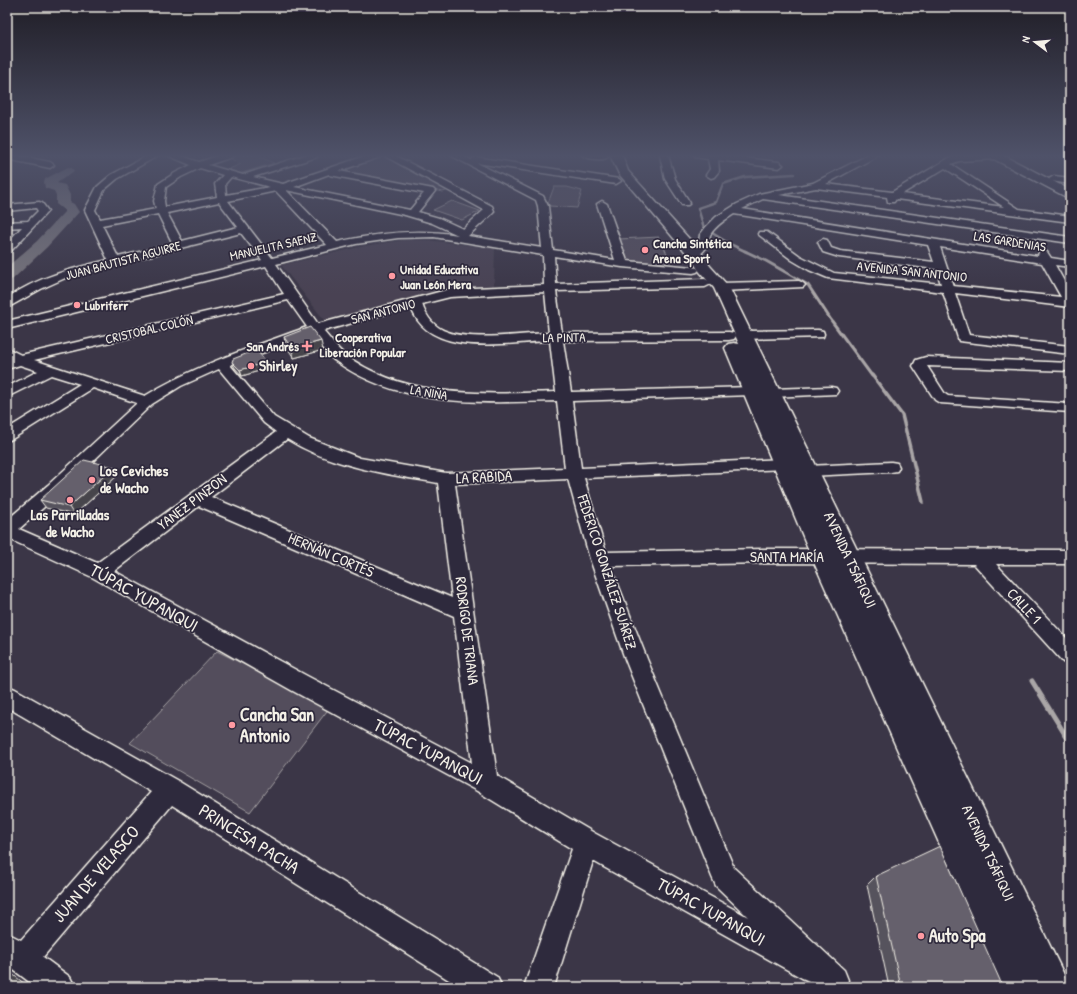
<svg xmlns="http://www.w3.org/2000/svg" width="1077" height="994" font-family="'Patrick Hand',sans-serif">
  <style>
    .built { fill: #484352 }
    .green { fill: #534e5c; stroke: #a4a0a2 }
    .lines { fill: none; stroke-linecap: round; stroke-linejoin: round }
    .stream-far4 { stroke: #aaa6a7; stroke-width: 2.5 }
    .stream-far3 { stroke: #aaa6a7; stroke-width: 3 }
    .stream-far2 { stroke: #aaa6a7; stroke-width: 3.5 }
    .stream-far1 { stroke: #aaa6a7; stroke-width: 5 }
    .stream { stroke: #aaa6a7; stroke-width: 6 }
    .river { fill: #78747b; fill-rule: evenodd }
    .minor-casing { stroke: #f4f1e8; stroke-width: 3 }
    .major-casing { stroke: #f4f1e8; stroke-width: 3 }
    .minor { fill: #2f2a3d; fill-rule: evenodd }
    .major { fill: #2f2a3d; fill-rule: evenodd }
    .wall { fill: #57535d; stroke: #f4f1e8 }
    .shaded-wall { fill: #47444c; stroke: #f4f1e8 }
    .building { fill: #65616c; stroke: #f4f1e8 }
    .poi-dot { fill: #ff9aa2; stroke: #2f2a3d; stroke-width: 1.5 }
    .labels { text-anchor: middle; stroke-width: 3.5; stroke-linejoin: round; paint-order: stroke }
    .far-street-label { font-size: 13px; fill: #f4f1e8; stroke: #2f2a3d }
    .far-poi-label { font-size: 13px; font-weight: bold; fill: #f4f1e8; stroke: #2f2a3d; text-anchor: start }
    .far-neighbourhood-label { font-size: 13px; font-weight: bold; fill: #f4f1e8; stroke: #2f2a3d }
    .poi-label { font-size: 15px; font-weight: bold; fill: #f4f1e8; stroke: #2f2a3d; text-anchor: start }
    .street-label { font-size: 15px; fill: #f4f1e8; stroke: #2f2a3d }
    .near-street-label { font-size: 18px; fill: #f4f1e8; stroke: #2f2a3d }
    .near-poi-label { font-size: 18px; font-weight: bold; fill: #f4f1e8; stroke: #2f2a3d; text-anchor: start }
  </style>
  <rect width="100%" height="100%" fill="#3b3647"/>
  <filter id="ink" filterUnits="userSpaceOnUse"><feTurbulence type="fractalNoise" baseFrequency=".025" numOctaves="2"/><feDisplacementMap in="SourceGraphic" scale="8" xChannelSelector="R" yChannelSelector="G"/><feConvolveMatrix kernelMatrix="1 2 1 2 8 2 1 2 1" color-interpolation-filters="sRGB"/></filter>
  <g filter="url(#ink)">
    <polygon class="built" points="409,239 427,240 495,248 494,287 450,288 325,321 281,265 364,246"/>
    <g class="green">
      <polygon points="241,155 255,155 274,163 239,174 229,169 241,164 229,158"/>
      <polygon points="377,155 387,155 451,189 443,192 331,170"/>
      <polygon points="554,187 567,187 582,191 577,208 550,206 548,203"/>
      <polygon points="452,201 480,211 462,220 433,210"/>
      <polygon points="659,237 671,262 629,264 619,239"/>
      <polygon points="217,651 330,707 250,812 130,743"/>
    </g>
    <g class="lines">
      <polyline class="stream-far4" points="747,252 730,244 704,228 698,208 716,202 723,184 745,177 794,174"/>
      <polyline class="stream-far3" points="745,251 766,261 808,285 831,320 872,376"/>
      <polyline class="stream-far2" points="872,375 902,415 923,502"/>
      <polyline class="stream-far1" points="1032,681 1066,736"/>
      <polyline class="stream" points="1065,735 1070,742"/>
      <polygon class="river" points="68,167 72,168 74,171 57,183 65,185 70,195 70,202 74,204 79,212 47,247 13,279 7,281 7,267 37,241 65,211 56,204 56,195 54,191 45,188 44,182 45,179"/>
      <defs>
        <g id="minor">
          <polygon points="7,155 15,155 50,162 54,165 50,168 7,159"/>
          <path d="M148 155H159L117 179 104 190 95 210 100 219 156 209 154 201 158 184 175 173 191 165 167 155H179L199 162 220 155H233L232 157 208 165 243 175 305 155H318L317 157 253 177 283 184 368 155H381L380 157 339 171 433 189 435 191 418 212 439 218 463 229 484 210 383 155H394L492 206 494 211 493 213 468 236 542 248 538 206 536 200 450 155H461L471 160 475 157 619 179 621 181 616 184 477 163 543 196 548 206 553 250 615 260 597 204 602 201 607 204 627 261 693 267 697 268 699 270 697 272 693 273 622 267 554 256 556 284 705 279 709 281 711 283 709 285 705 287 556 291 562 333 729 332 734 333 736 336 734 339 729 340 563 341 571 392 752 387 757 388 759 391 757 394 752 395 572 401 581 468 785 459 791 460 793 464 791 468 785 469 584 478 606 552 765 549 1070 550V564H996L1070 642V665L1063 662 974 564 765 563 611 566 647 659 734 868 844 970 848 980 846 987H820L814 981 812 982 802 978 593 861 554 987H524L572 849 477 791 291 690 92 577 7 538V520L48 485 137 403 93 388 12 439 7 441V429L80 384 51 375 7 397V387L38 371 20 365 7 369V360L9 359 7 358V348L21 355 284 294 266 266 7 329V321L262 260 241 233 72 275 41 289 7 308V298C38 277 73 268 108 260L85 210 97 187 111 175ZM200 168 223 175 215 184 217 197 165 207 164 201 166 187 181 177ZM329 174 330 175 424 193 410 210 294 187ZM231 177 270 187 226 195 225 184ZM286 190 405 215 432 223 458 235C417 228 377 233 337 242ZM276 191 327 245 272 258 228 201ZM219 202 238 227 182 241 167 213ZM158 214 173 244 118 257 102 225ZM434 237 543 255 544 285 450 289 318 324 276 264 356 244 398 238ZM545 292 549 333C523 334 472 341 448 332 435 328 426 317 422 304L450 297ZM288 300 307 327C252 347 196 365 145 396L34 360ZM411 307C428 359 508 342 550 341L556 392C484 394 405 400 344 354 336 348 330 338 323 331ZM313 334C319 342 326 353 334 360 400 408 480 403 557 401L565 468 446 473 360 458 309 438 274 417 230 365ZM219 369 264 423 276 432 97 563 19 529 60 493 152 404 181 386ZM287 439C331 467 388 474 438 483L452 598 211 497ZM568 479 590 559 625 659 712 877 716 886 748 917 596 834 497 776 455 484ZM199 506 454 616 472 763 307 676 114 571Z"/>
          <path d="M582 155H607L608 157C603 161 587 159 582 155Z"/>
          <polygon points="660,155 668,155 675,179 690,203 688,205 682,205 665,179"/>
          <polygon points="694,155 719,155 779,162 783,165 779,168 718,160 719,171 714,177 711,178 706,175 710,169 708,159 695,157"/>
          <path d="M868 155H879L826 184 892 192 949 158 958 155H1000L999 158 996 159 959 161 951 164 1019 209 1070 216V222L896 199 894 202H888L887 197 816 188 779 195 1070 237V243L763 199 742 209 1038 256 1039 252H1047L1051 258 1070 261V267L1055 265 1070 292V307L955 293 969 335 1070 346V354L959 341 943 292 828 278 809 270 792 260 758 234 759 232H767L800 256 834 273 941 284 936 269 839 257 823 252 818 242 823 239 827 240 831 248 840 251 934 262 928 245 734 214C726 219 715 226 710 235 709 237 710 239 709 241 708 247 700 256 695 257L690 254 699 242 700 235 706 227 716 217 737 204 759 194 813 183ZM945 168 1004 207 902 194ZM940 247 1042 263 1061 297 953 286Z"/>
          <polygon points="1054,176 1070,178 1070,184 1051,181 1049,179"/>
          <polygon points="39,202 42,203 48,211 11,251 7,252 7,243 22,227 7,228 7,222 28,221 38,211 36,208 7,211 7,205"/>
          <polygon points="799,281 803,283 805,285 803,287 721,291 717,290 715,287 717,284 721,283"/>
          <polygon points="818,330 823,331 824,334 823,337 743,339 738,338 737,335 738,332 743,331"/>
          <polygon points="926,357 1070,363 1070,371 927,366 945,394 948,396 1070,404 1070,412 940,403 935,400 913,366 916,360"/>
          <polygon points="831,387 836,388 838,391 836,394 771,397 766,396 764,393 766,390 771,389"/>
          <polygon points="891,462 897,463 899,467 897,471 891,472 808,476 802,475 800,471 802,467 808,466"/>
          <polygon points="7,686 15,689 178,781 497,977 502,987 460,987 172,805 43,957 70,977 75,987 36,987 7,965 7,933 21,940 151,792 7,707"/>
        </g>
        <g id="major">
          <polygon points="610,155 622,155 628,171 700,251 710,266 729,287 1070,987 1001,987 956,881 812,558 725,348 728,344 734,343 739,344 714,288 700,272 689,256 619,174"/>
          <polygon points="989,155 1003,155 1070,190 1070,199 990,157"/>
        </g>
      </defs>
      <use href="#minor" class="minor-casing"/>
      <use href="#major" class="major-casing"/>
      <use href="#minor" class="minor"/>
      <use href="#major" class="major"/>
    </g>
    <g class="wall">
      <polygon points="284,337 323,350 294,358 286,346"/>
      <polygon points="232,362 269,368 242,376 235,368"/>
      <polygon points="114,467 118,475 74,515 46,508 40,500"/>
      <polygon points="876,876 1003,987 889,987 867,885"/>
    </g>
    <g class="shaded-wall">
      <polygon points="321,341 323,350 294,358 292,349"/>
      <polygon points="267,362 269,368 242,376 240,370"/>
      <polygon points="114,467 118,475 74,515 69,507"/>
      <polygon points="7,970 25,984 23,987 7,987"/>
    </g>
    <g class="building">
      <polygon points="310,327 321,341 292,349 284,337"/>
      <polygon points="256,350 267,362 240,370 232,362 233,359"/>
      <polygon points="84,460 114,467 69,507 40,500"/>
      <polygon points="940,846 1003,987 901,987 876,876"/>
      <polygon points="7,974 10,977 7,981"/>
    </g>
  </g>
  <linearGradient id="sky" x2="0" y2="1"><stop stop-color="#201e27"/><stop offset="0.53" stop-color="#4f5269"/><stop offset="1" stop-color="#4f5269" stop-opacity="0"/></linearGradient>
  <rect width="1077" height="294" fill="url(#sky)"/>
  <g class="poi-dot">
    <circle cx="645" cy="250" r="4"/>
    <circle cx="392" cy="276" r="4"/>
    <circle cx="77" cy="305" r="4"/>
    <path d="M305 340h4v4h4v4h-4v4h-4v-4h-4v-4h4z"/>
    <circle cx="251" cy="366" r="4"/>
    <circle cx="92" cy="480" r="4"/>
    <circle cx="70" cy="500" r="4"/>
    <circle cx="232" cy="725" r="4"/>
    <circle cx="921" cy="936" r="4"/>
  </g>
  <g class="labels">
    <g class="far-street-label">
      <text transform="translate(1010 241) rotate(9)" y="5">LAS GARDENIAS</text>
      <text transform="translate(273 246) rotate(-13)" y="5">MANUELITA SAENZ</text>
      <text transform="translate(123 260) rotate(-15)" y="5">JUAN BAUTISTA AGUIRRE</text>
      <text transform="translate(912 271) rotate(6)" y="5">AVENIDA SAN ANTONIO</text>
      <text transform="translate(383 311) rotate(-15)" y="5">SAN ANTONIO</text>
      <text transform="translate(149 329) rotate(-13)" y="5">CRISTOBAL COLÓN</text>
      <text transform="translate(564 337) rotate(-1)" y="5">LA PINTA</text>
      <text transform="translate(429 392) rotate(10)" y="5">LA NIÑA</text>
    </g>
    <g class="far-poi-label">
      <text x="653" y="248">Cancha Sintética<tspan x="653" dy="15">Arena Sport</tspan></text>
      <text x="400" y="274">Unidad Educativa<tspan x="400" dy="15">Juan León Mera</tspan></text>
      <text x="85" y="310">Lubriferr</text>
      <text x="299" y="351" text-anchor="end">San Andrés</text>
    </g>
    <g class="far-neighbourhood-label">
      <text x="363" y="342">Cooperativa<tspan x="363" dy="15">Liberación Popular</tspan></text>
    </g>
    <g class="poi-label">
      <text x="259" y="371">Shirley</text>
      <text x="100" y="476">Los Ceviches<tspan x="100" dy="17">de Wacho</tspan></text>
      <text x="70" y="520" text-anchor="middle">Las Parrilladas<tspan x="70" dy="17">de Wacho</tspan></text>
    </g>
    <g class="street-label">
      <text transform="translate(484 477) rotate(-3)" y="5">LA RABIDA</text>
      <text transform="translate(192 502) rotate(-37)" y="5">YANEZ PINZON</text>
      <text transform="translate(331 555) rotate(23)" y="5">HERNÁN CORTÉS</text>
      <text x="787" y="562">SANTA MARÍA</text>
      <text transform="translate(850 560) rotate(65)" y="5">AVENIDA TSÁFIQUI</text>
      <text transform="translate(607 572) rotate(72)" y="5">FEDERICO GONZÁLEZ SUÁREZ</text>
      <text transform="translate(1024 606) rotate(47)" y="5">CALLE 1</text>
      <text transform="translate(467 631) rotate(83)" y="5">RODRIGO DE TRIANA</text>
      <text transform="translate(988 853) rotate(65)" y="5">AVENIDA TSÁFIQUI</text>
    </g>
    <g class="near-street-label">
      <text transform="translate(144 598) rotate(29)" y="6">TÚPAC YUPANQUI</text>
      <text transform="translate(428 752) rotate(28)" y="6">TÚPAC YUPANQUI</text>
      <text transform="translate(249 839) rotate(32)" y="6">PRINCESA PACHA</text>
      <text transform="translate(96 874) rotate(-49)" y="6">JUAN DE VELASCO</text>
      <text transform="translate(711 912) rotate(29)" y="6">TÚPAC YUPANQUI</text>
    </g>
    <g class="near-poi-label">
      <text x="240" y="721">Cancha San<tspan x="240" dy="21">Antonio</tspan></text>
      <text x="929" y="942">Auto Spa</text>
    </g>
  </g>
  <rect width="1077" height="994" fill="none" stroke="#2f2a3d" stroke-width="24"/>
  <rect x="12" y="12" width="1053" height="970" fill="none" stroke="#f4f1e8" stroke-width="1.5" filter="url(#ink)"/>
  <g transform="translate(1035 42) rotate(286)" stroke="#2f2a3d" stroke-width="3" paint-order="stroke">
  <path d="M0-3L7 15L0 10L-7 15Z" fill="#f4f1e8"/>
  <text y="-6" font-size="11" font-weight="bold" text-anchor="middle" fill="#f4f1e8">N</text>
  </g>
</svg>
